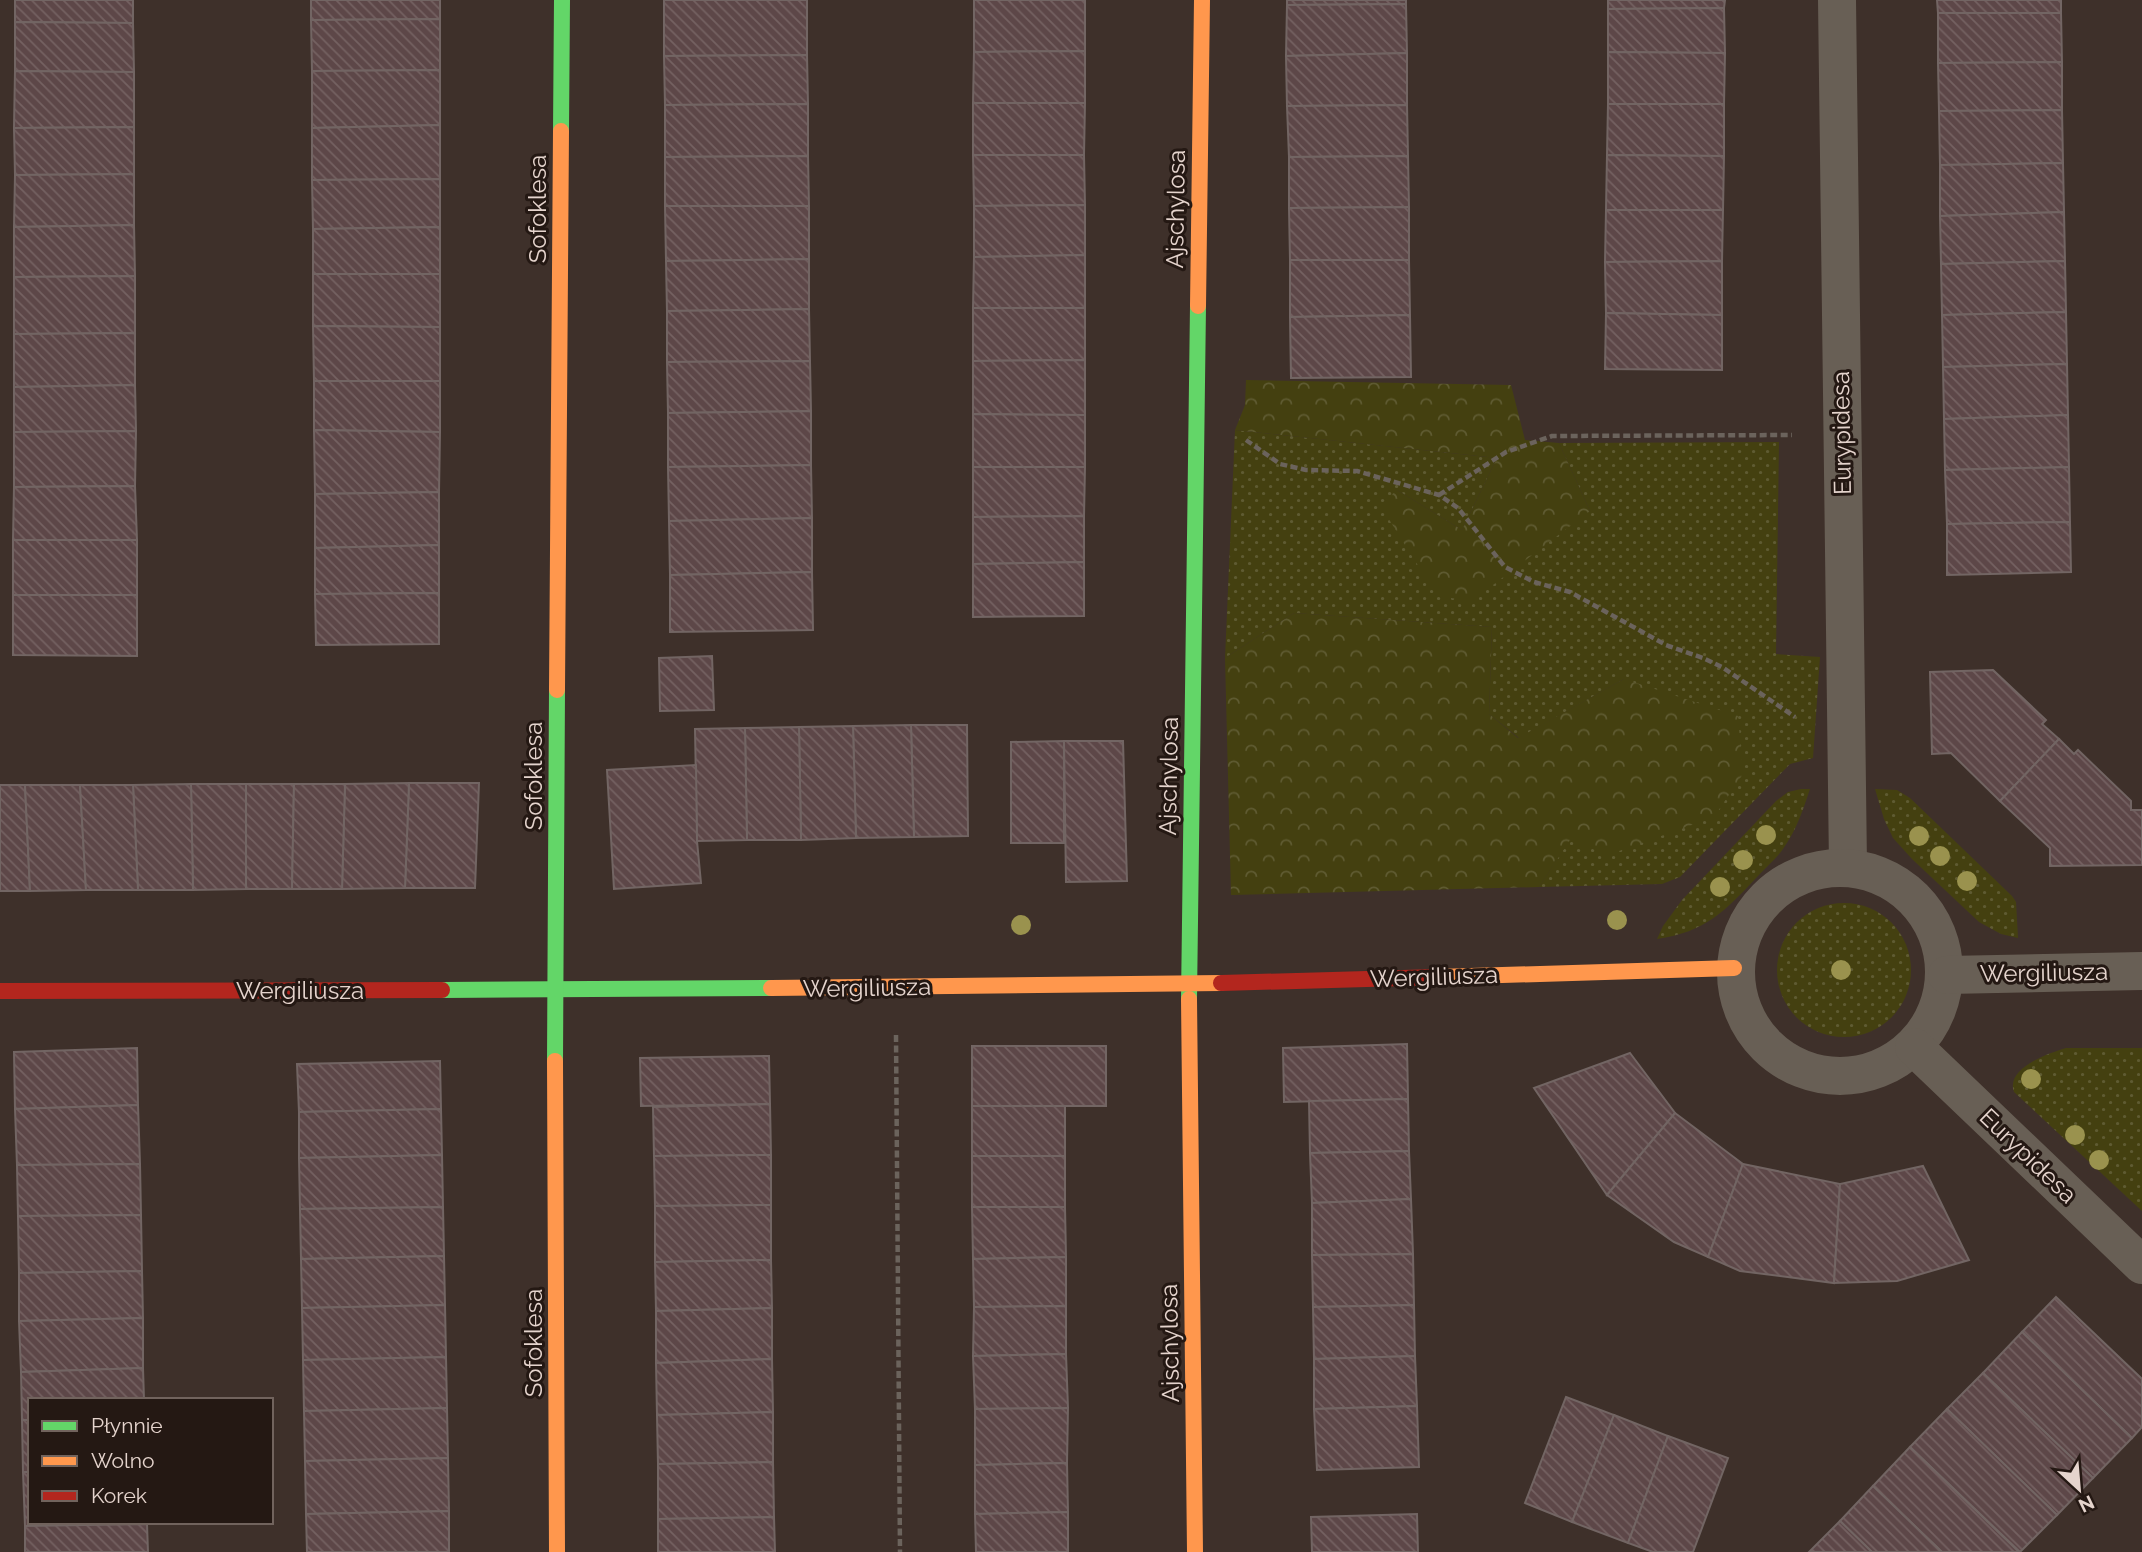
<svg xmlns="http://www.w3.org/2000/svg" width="2142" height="1552" font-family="Raleway,sans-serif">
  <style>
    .grass { fill: url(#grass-dots) }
    .forest { fill: url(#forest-crowns) }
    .building { fill: url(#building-back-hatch); stroke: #726563; stroke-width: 2 }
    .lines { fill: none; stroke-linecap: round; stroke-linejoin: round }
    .path { stroke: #6b635c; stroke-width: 4.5; stroke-dasharray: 7 3.5; stroke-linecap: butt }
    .street { stroke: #685f55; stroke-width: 38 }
    .fast { stroke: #63d668; stroke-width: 16 }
    .slow { stroke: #ff974d; stroke-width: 16 }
    .jam { stroke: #b3261e; stroke-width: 16 }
    .tree { fill: #9a924e }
    .labels { text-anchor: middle; stroke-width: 6; stroke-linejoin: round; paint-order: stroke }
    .street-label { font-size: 24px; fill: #e5d4cd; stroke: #241813 }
  </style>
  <defs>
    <pattern id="grass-dots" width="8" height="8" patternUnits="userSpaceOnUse" patternTransform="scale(1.75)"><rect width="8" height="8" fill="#444010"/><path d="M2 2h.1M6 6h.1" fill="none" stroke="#5f5b32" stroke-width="1.8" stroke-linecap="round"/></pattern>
    <pattern id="forest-crowns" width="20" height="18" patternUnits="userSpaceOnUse" patternTransform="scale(1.75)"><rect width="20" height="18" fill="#444010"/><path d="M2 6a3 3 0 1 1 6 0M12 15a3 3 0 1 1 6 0" fill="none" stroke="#5f5b32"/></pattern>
    <pattern id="building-back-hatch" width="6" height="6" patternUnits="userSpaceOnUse" patternTransform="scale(1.75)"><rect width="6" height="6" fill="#5d4748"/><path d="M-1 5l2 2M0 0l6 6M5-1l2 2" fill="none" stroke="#746161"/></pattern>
  </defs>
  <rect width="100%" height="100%" fill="#3e302a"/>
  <g class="grass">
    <polygon points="1235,430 1497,458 1462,530 1397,490 1437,596 1590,511 1559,443 1779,442 1776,654 1820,657 1813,758 1790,764 1680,877 1662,884 1539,887 1570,839 1624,679 1519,738 1489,714 1492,627 1294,613 1225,658"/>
    <path d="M1801 789H1810C1803 810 1796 831 1783 849 1776 859 1765 868 1757 877 1725 911 1706 932 1657 939L1663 926 1682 900 1776 801 1788 792Z"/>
    <polygon points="1875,789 1897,790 1910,798 2012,896 2016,902 2018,938 2001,934 1979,922 1912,859 1893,838 1884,819"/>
    <circle cx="1844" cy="970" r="67"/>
    <path d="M2066 1048H2142V1211L2014 1092C2005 1068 2049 1053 2066 1048Z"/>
  </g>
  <g class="forest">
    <polygon points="1246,380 1511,385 1525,440 1559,443 1590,511 1472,601 1437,596 1380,505 1397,490 1462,530 1497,458 1235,430 1245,405"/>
    <polygon points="1294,613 1492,627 1489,714 1518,738 1624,679 1738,716 1743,774 1714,817 1608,855 1570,840 1539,887 1231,895 1225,658"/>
  </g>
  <g class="building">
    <polygon points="15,0 133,0 133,23 15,22"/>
    <polygon points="311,0 440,0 440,19 311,20"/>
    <polygon points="664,0 807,0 807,55 664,56"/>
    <polygon points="974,0 1085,0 1085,51 974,52"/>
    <polygon points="1287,0 1406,0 1406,4 1287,5"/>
    <polygon points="1608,0 1725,0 1724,8 1608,9"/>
    <polygon points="1937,0 2061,0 2061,13 1938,13"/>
    <polygon points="1406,4 1407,53 1286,56 1287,5"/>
    <polygon points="1724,8 1725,53 1608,52 1608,9"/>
    <polygon points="1938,13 2061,13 2062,62 1938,63"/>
    <polygon points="440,19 440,70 312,71 311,20"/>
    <polygon points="15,22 133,23 134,72 15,71"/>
    <polygon points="1085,51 1085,103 973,103 974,52"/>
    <polygon points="1608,52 1725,53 1724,104 1608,104"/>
    <polygon points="1407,53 1407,105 1287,106 1286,56"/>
    <polygon points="807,55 808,104 665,105 664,56"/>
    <polygon points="2062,62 2062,110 1939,111 1938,63"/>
    <polygon points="440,70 440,125 312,128 312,71"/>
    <polygon points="15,71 134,72 134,127 14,128"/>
    <polygon points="973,103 1085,103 1084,155 973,155"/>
    <polygon points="808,104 808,156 665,157 665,105"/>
    <polygon points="1608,104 1724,104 1724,156 1607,155"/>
    <polygon points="1407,105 1408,156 1289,157 1287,106"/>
    <polygon points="2062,110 2063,163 1940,165 1939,111"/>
    <polygon points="440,125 440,179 312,180 312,128"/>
    <polygon points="134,127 134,174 15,175 14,128"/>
    <polygon points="973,155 1084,155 1085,205 974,206"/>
    <polygon points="1607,155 1724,156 1723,210 1606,210"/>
    <polygon points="808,156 809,206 665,206 665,157"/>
    <polygon points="1408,156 1409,207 1289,208 1289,157"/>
    <polygon points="2063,163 2064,212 1940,216 1940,165"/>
    <polygon points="134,174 134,225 14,227 15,175"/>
    <polygon points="440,179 440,227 313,229 312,180"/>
    <polygon points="1085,205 1085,255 974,257 974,206"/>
    <polygon points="665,206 809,206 809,259 666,261"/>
    <polygon points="1409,207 1409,260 1290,260 1289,208"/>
    <polygon points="1606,210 1723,210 1722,261 1605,262"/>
    <polygon points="2064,212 2065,261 1941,264 1940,216"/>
    <polygon points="134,225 135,276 14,277 14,227"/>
    <polygon points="440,227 440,274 313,274 313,229"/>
    <polygon points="1085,255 1085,308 973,308 974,257"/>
    <polygon points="809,259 809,309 667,311 666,261"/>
    <polygon points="1290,260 1409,260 1410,315 1290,317"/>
    <polygon points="1722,261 1722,315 1606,313 1605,262"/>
    <polygon points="2065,261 2066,312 1942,315 1941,264"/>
    <polygon points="313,274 440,274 440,327 313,326"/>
    <polygon points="135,276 135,333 14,334 14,277"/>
    <polygon points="973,308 1085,308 1085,360 973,361"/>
    <polygon points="809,309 810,361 667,362 667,311"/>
    <polygon points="2066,312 2067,364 1943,367 1942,315"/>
    <polygon points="1606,313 1722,315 1722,370 1605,369"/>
    <polygon points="1410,315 1411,377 1291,378 1290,317"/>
    <polygon points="313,326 440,327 440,381 314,381"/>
    <polygon points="135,333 135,385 14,387 14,334"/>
    <polygon points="1085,360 1085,415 973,414 973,361"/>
    <polygon points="810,361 811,411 668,413 667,362"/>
    <polygon points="2067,364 2068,415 1944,419 1943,367"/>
    <polygon points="314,381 440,381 440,432 314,430"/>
    <polygon points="135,385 136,431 14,432 14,387"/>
    <polygon points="811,411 811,465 668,467 668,413"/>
    <polygon points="973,414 1085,415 1085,467 973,467"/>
    <polygon points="2068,415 2069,467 1945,470 1944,419"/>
    <polygon points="314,430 440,432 439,492 315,494"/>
    <polygon points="136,431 135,486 14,487 14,432"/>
    <polygon points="811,465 812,518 669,521 668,467"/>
    <polygon points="973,467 1085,467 1084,516 973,517"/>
    <polygon points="2069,467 2070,522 1947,524 1945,470"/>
    <polygon points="135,486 137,540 13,540 14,487"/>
    <polygon points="439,492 439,545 315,548 315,494"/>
    <polygon points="1084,516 1084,562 973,564 973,517"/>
    <polygon points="812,518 812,572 670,575 669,521"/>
    <polygon points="2070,522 2071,572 1947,575 1947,524"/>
    <rect x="13" y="540" width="124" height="55"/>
    <polygon points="439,545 439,593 315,594 315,548"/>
    <polygon points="1084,562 1084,616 973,617 973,564"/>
    <polygon points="812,572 813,630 670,632 670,575"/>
    <polygon points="439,593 439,644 316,645 315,594"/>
    <polygon points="13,595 137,595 137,656 13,655"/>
    <polygon points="712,656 714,710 660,711 659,658"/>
    <polygon points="1993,670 2046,720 2042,724 2059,739 2000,801 1951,753 1932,754 1930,672"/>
    <polygon points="911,725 967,725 968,836 914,837"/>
    <polygon points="911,725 914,837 856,838 853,726"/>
    <polygon points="853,726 856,838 801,840 799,727"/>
    <polygon points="799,727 801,840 747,840 745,728"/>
    <polygon points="745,728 747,840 697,841 695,729"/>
    <polygon points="2059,739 2074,754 2078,750 2131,801 2131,810 2142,810 2142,865 2050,866 2050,848 2000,801"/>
    <polygon points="1064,741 1064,843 1011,843 1011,742"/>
    <polygon points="1064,741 1123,741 1127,881 1066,882"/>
    <polygon points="696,765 697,841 701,883 614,889 607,770"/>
    <polygon points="409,783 479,783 475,888 405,888"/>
    <polygon points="409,783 405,888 342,889 345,784"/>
    <polygon points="191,784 246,784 246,889 193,890"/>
    <polygon points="191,784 193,890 138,890 133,785"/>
    <polygon points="246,784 294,784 292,889 246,889"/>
    <polygon points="294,784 345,784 342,889 292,889"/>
    <polygon points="0,785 25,785 30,891 0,891"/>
    <polygon points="25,785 80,785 86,890 30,891"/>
    <polygon points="80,785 133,785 138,890 86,890"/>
    <polygon points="1407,1044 1408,1099 1284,1102 1283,1048"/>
    <rect x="972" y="1046" width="134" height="60"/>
    <polygon points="137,1048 138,1105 15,1109 14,1052"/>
    <polygon points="1630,1053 1675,1113 1607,1195 1534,1088"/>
    <polygon points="769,1056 770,1104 641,1106 640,1058"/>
    <polygon points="440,1061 441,1109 299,1112 297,1064"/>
    <polygon points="1408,1099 1409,1151 1310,1153 1309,1101"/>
    <polygon points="770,1104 771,1155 654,1156 653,1107"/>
    <polygon points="138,1105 140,1164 17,1165 15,1109"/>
    <rect x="972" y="1106" width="93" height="50"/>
    <polygon points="441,1109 442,1155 299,1158 299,1112"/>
    <polygon points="1675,1113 1743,1164 1708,1257 1674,1242 1607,1195"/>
    <polygon points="1409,1151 1411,1199 1312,1203 1310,1153"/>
    <polygon points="442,1155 443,1207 300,1209 299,1158"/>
    <polygon points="771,1155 771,1205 655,1206 654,1156"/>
    <rect x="972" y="1156" width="93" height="51"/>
    <polygon points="140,1164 141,1215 18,1216 17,1165"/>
    <polygon points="1743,1164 1840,1184 1834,1283 1740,1271 1708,1257"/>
    <polygon points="1923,1166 1969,1260 1897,1281 1834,1283 1840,1184"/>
    <polygon points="1411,1199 1413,1254 1312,1255 1312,1203"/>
    <polygon points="771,1205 771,1260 655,1262 655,1206"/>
    <polygon points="443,1207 444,1256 301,1259 300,1209"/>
    <polygon points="972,1207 1065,1207 1066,1257 973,1259"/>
    <polygon points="141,1215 142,1271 19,1273 18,1216"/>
    <polygon points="1413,1254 1414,1305 1313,1307 1312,1255"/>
    <polygon points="444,1256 445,1305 302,1308 301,1259"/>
    <polygon points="1066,1257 1066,1306 974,1307 973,1259"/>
    <polygon points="771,1260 772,1308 656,1311 655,1262"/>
    <polygon points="142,1271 143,1318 19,1321 19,1273"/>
    <polygon points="2056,1297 2142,1379 2142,1427 2132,1438 2022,1332"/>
    <polygon points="445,1305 446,1357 303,1360 302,1308"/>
    <polygon points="1414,1305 1415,1356 1314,1359 1313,1307"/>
    <polygon points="1066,1306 1066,1354 973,1356 974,1307"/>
    <polygon points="772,1308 772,1359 656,1363 656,1311"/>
    <polygon points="143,1318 143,1368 21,1372 19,1321"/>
    <polygon points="2022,1332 2132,1438 2093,1478 1983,1373"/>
    <polygon points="1066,1354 1068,1408 975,1409 973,1356"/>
    <polygon points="1415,1356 1417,1406 1314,1409 1314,1359"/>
    <polygon points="446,1357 447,1408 304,1411 303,1360"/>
    <polygon points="772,1359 773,1412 657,1415 656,1363"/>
    <polygon points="143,1368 144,1400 30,1400 30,1420 22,1420 21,1372"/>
    <polygon points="1983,1373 2093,1478 2057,1515 1947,1409"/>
    <polygon points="1566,1397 1614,1415 1572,1522 1525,1503"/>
    <polygon points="1417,1406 1419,1467 1317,1470 1314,1409"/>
    <polygon points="447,1408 448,1458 305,1461 304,1411"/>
    <polygon points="1068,1408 1067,1463 975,1465 975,1409"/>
    <polygon points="1947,1409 2057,1515 2020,1552 1910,1447"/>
    <polygon points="773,1412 773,1462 658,1464 657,1415"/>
    <polygon points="1614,1415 1668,1436 1628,1543 1572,1522"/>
    <polygon points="22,1420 30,1420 30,1472 23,1472"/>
    <polygon points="1668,1436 1728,1458 1693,1552 1653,1552 1628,1543"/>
    <polygon points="1910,1447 2019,1552 1942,1552 1873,1486"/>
    <polygon points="448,1458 449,1511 306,1514 305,1461"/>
    <polygon points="773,1462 774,1517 658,1519 658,1464"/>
    <polygon points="1067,1463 1068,1512 975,1514 975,1465"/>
    <polygon points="23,1472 30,1472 30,1522 147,1522 147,1524 25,1526"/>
    <polygon points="1873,1486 1942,1552 1872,1552 1840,1521"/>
    <polygon points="449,1511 449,1552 307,1552 306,1514"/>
    <polygon points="1068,1512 1068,1552 976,1552 975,1514"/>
    <polygon points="1417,1514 1418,1552 1312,1552 1311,1517"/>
    <polygon points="774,1517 775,1552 658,1552 658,1519"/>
    <polygon points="1840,1521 1872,1552 1809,1552"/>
    <polygon points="147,1524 148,1552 25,1552 25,1526"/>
  </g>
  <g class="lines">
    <g class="path">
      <polyline points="1246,440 1280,464 1306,470 1357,471 1439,495 1458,508 1505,567 1534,582 1570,592 1666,645 1703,658 1722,667 1795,717"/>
      <polyline points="1439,495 1506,452 1552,436 1792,435"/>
      <polyline points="896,1035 900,1552"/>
    </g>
    <g class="street">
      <polyline points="1837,0 1848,866"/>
      <circle cx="1840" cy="972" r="104"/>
      <polyline points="1947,975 2142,971"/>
      <polyline points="1914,1047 2142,1265"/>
    </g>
    <g class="fast">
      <polyline points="561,131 562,0"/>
      <polyline points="442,990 771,988"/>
      <polyline points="1189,999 1198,306"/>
      <polyline points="555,1061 557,690"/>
    </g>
    <g class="slow">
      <polyline points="1198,306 1202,0"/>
      <polyline points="557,690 561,131"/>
      <polyline points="1438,977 1734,968"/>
      <polyline points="771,988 1221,983"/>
      <polyline points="1189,999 1195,1552"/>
      <polyline points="555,1061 557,1552"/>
    </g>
    <g class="jam">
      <polyline points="1221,983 1438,977"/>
      <polyline points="0,991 442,990"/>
    </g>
  </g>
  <g class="tree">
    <circle cx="1766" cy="835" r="10"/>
    <circle cx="1919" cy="836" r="10"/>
    <circle cx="1940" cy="856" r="10"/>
    <circle cx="1743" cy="860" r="10"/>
    <circle cx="1967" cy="881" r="10"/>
    <circle cx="1720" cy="887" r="10"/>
    <circle cx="1617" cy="920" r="10"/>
    <circle cx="1021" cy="925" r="10"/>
    <circle cx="1841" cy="970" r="10"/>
    <circle cx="2031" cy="1079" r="10"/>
    <circle cx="2075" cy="1135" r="10"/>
    <circle cx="2099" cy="1160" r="10"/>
  </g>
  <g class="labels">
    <g class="street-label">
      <text transform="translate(538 209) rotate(-90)" y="8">Sofoklesa</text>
      <text transform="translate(1176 209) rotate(-89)" y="8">Ajschylosa</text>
      <text transform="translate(1842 433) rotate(-91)" y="8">Eurypidesa</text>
      <text transform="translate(534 776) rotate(-90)" y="8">Sofoklesa</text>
      <text transform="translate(1169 776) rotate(-89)" y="8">Ajschylosa</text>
      <text transform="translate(2044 973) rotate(-1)" y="8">Wergiliusza</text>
      <text transform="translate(1434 977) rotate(-2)" y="8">Wergiliusza</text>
      <text transform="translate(867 988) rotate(-1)" y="8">Wergiliusza</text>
      <text x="300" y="999">Wergiliusza</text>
      <text transform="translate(2028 1156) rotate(44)" y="8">Eurypidesa</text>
      <text transform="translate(534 1343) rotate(-90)" y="8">Sofoklesa</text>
      <text transform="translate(1170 1343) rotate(-91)" y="8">Ajschylosa</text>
    </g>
  </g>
  <rect x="28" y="1398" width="245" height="126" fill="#241813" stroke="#71635d" stroke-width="2"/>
  <rect x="42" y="1421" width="35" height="10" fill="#63d668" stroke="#71635d" stroke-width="2"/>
  <text x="91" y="1433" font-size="21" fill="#e5d4cd">Płynnie</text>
  <rect x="42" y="1456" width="35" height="10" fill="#ff974d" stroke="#71635d" stroke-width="2"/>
  <text x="91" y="1468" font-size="21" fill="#e5d4cd">Wolno</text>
  <rect x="42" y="1491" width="35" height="10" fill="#b3261e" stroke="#71635d" stroke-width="2"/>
  <text x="91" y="1503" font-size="21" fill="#e5d4cd">Korek</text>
  <g transform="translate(2079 1489) rotate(154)" stroke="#241813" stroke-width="5" paint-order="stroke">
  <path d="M0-5L12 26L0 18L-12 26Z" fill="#e5d4cd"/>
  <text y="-10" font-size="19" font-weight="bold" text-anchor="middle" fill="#e5d4cd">N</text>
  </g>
</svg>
